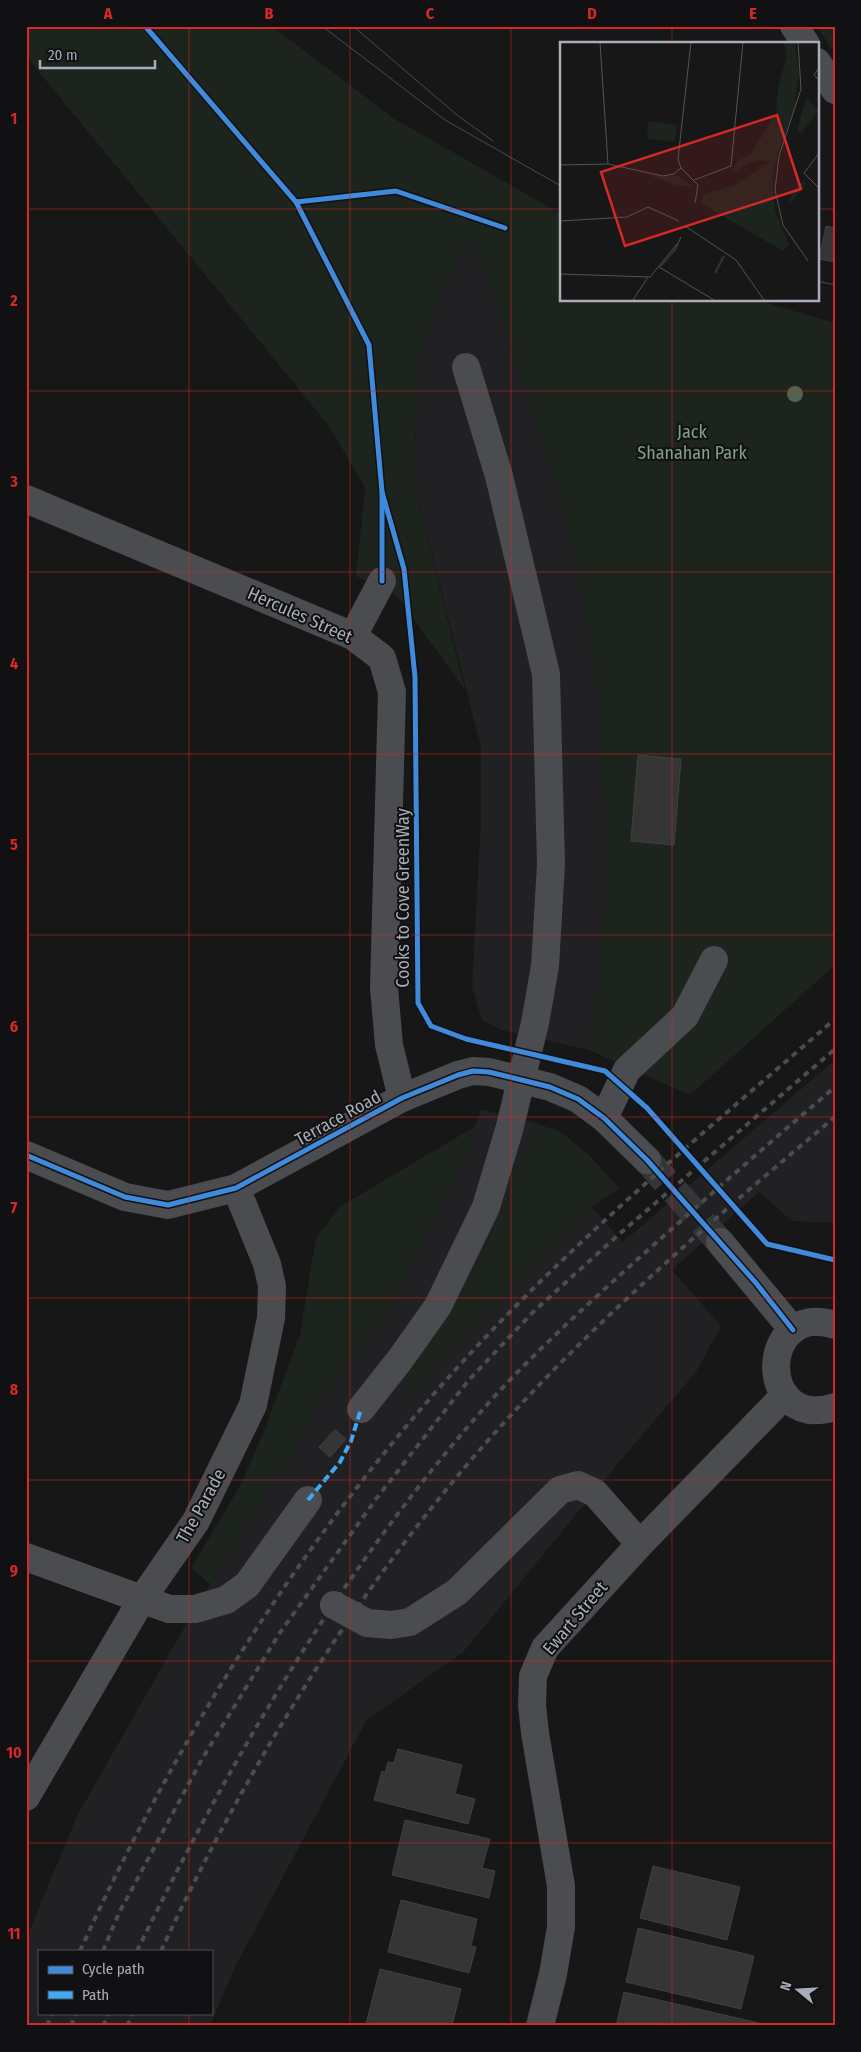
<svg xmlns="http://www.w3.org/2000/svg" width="861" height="2052" font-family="'Fira Sans Condensed',sans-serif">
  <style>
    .built { fill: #212123; fill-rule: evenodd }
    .green { fill: #1d241e }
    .building { fill: #353536; stroke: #3f4043 }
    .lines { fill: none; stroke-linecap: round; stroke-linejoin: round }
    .minor-tunnel { stroke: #343537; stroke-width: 28; stroke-dasharray: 28 14; stroke-linecap: butt }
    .minor { stroke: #4b4c50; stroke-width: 28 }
    .tram { stroke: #4b4c4f; stroke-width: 1 }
    .rail { stroke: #4b4c4f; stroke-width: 4; stroke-dasharray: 6 5; stroke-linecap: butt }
    .quiet { stroke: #3fa9f5; stroke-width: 4; stroke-dasharray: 8 4; stroke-linecap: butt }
    .cycleway-casing { stroke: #111113; stroke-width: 8 }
    .cycleway { stroke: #408adc; stroke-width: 5 }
    .tree { fill: #506451 }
    .grid { fill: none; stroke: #d62828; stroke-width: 1; stroke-opacity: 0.55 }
    .labels { text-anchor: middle; stroke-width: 4; stroke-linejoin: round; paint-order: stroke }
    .park-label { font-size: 18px; fill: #7fa381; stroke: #111113 }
    .street-label { font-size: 18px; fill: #a8adb8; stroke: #111113 }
    .inset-river { fill: none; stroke: #2a3239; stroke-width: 2.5 }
    .inset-road { fill: none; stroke: #515357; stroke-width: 1 }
    .view { fill: #d62828; fill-opacity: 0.15; stroke: #d62828; stroke-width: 2.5 }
    .inset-edge { fill: none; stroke: #a8adb8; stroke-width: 2.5 }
    .neatline { fill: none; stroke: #d62828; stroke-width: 2 }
    .grid-label { font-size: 16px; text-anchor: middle; font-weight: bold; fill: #d62828 }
  </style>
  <rect width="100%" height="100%" fill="#171717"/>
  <g class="built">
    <polygon points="463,243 476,250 527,388 570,537 598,688 606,852 600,977 589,1050 501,1030 482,1020 472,987 481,820 481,747 414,484 418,354"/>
    <path d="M835 1060V1223L792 1221 759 1192 672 1270 721 1326 696 1372 620 1461 464 1651 366 1721 236 1965 210 2026H26V1939L77 1816 195 1609 328 1393 396 1299 461 1171 481 1109 534 1123 505 1206 467 1284 403 1380 412 1393 489 1310 592 1207 623 1242ZM39 1951H211V2013H39Z"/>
  </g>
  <g class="green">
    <polygon points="26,26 272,26 393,118 561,214 561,300 757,300 835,323 835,965 690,1095 589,1050 600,977 606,852 598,688 570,537 527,388 476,250 463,243 418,354 414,484 465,690 397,596 356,576 365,488 329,426 26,56"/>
    <polygon points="817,26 835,26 835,54"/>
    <polygon points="534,1123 561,1132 591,1157 619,1188 592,1207 489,1310 413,1393 403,1381 467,1284 505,1206"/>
    <polygon points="476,1126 461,1171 396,1299 328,1393 210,1584 191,1568 240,1486 263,1434 300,1335 316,1237 341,1206"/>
  </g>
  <g class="building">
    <polygon points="826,226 835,228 835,262 819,259"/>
    <polygon points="638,755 681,759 674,845 631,841"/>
    <polygon points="335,1430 346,1439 330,1457 319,1447"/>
    <polygon points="398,1749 462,1765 455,1794 475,1799 468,1824 374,1800 382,1771 385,1773 388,1762 394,1763"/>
    <polygon points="405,1820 490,1839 482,1868 495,1871 489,1898 392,1875"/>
    <polygon points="653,1866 740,1887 727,1940 640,1918"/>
    <polygon points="401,1900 477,1919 471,1946 476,1947 469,1973 388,1952"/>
    <polygon points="638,1928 754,1956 741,2009 626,1982"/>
    <polygon points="380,1969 461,1989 452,2026 374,2026 366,2024"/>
    <polygon points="624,1992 759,2023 758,2026 616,2026"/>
  </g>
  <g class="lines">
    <polyline class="minor-tunnel" points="647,1160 720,1242"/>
    <g class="minor">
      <polyline points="794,26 806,44"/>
      <polyline points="817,62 835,90"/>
      <polyline points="26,499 353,636 382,658 392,692 384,988 389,1045 402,1098"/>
      <polyline points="353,636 382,581"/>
      <polyline points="604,1118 627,1070 685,1016 714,960"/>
      <polyline points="26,1155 125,1197 168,1205 236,1188 402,1098 458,1075 473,1071 489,1072 550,1087 578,1099 604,1118 647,1160"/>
      <polyline points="720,1242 793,1330"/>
      <path d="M835 1325C758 1300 755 1432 835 1407"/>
      <polyline points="361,1409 399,1361 438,1306 486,1207 509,1130 535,1023 545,966 551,864 546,674 499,476 466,367"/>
      <polyline points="26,1557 169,1609 195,1609 226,1600 247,1585 308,1500"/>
      <polyline points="334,1605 367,1623 391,1625 410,1622 457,1592 560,1490 578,1485 595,1493 640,1544"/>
      <polyline points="26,1797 142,1599 196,1521 253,1405 271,1318 272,1286 267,1264 236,1188"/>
      <polyline points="540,2026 553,1974 561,1927 561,1886 535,1733 532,1705 533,1676 545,1648 640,1544 785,1395"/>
    </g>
    <g class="tram">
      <polyline points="322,26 445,120 561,186"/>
      <polyline points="353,26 457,115 493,141"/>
      <polyline points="817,281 835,285"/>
    </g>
    <g class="rail">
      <path d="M80 1951C180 1730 314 1520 480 1343 590 1226 714 1124 835 1019"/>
      <polyline points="103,1951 119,1913 202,1759 279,1634 376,1499 468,1381 533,1312 617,1236 835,1049"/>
      <path d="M137 1951C233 1754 346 1562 493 1398 539 1348 589 1303 639 1258 704 1200 769 1143 835 1087"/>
      <path d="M161 1951C249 1761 369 1569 511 1415 610 1307 723 1211 835 1117"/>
      <polyline points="47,2026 52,2013"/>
      <polyline points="71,2026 76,2013"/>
      <polyline points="103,2026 109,2013"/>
      <polyline points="127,2026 133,2013"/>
    </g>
    <polyline class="quiet" points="308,1500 340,1462 351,1441 361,1409"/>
    <defs>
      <g id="cycleway">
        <polyline points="145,26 296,202 369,345 382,492 382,581"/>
        <polyline points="296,202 396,191 505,228"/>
        <polyline points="382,492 404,569 415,677 418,1003 431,1026 466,1039 605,1071 647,1108 767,1244 835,1260"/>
        <polyline points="26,1155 125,1197 168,1205 236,1188 402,1098 458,1075 473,1071 489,1072 550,1087 578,1099 604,1118 647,1160 756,1283 793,1330"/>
      </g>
    </defs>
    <use href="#cycleway" class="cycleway-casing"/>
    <use href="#cycleway" class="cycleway"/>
  </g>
  <circle class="tree" cx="795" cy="394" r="8"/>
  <path class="grid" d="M189 26V1951M350 26V2026M511 26V2026M672 26V44M26 209H561M817 209H835M672 300V2026M26 391H835M26 572H835M26 754H835M26 935H835M26 1117H835M26 1298H835M26 1480H835M26 1661H835M26 1843H835M189 2013V2026"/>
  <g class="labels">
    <g class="park-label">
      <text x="692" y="438">Jack<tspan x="692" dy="21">Shanahan Park</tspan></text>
    </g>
    <g class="street-label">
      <text transform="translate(300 615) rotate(24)" y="6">Hercules Street</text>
      <text transform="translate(403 898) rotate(-90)" y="6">Cooks to Cove GreenWay</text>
      <text transform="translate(338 1118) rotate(-29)" y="6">Terrace Road</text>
      <text transform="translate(201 1506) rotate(-61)" y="6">The Parade</text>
      <text transform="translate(575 1618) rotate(-50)" y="6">Ewart Street</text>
    </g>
  </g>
  <g transform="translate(560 42)">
    <rect width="259" height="259" fill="#171717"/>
    <path d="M224 0H235L239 30 234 68 218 110 212 136 215 169 229 203 223 209 142 162 143 152 175 143 209 120 198 118 187 122 171 132 177 119 190 113 216 72 218 45 227 15ZM246 56 259 69 241 91 237 88ZM88 79 117 83 115 100 87 97ZM88 133 119 134 133 145 116 143ZM241 139 247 141 230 162 231 152Z" fill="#1d241e"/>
    <path class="inset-river" d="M155 231 164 214"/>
    <path class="inset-road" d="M40 0 48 122M131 0 118 117 121 126 138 143 135 161M238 0 241 47 219 114 215 148 223 183 248 219M259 26 254 33 259 38M259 111 244 131 259 146M0 123 48 122 103 134 114 132 121 126M134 138 171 124 183 0M0 179 67 175 88 165 119 179M125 184 176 218 204 258M101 224 115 208 121 195M99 225 154 258M0 232 90 235 117 202M73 258 88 235"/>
    <path class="view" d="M217 73 241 147 65 204 41 130Z"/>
    <rect width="259" height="259" class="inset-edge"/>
  </g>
  <rect width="861" height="2052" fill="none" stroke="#111113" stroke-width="55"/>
  <rect x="38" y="1950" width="175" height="65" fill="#111113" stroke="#4d4f55"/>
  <rect x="48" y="1966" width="25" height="8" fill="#408adc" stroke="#4d4f55"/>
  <text x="82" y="1974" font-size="15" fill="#a8adb8">Cycle path</text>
  <rect x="48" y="1991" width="25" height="8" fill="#3fa9f5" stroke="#4d4f55"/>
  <text x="82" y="2000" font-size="15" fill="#a8adb8">Path</text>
  <g transform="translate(798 1990) rotate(288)" stroke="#111113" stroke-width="4" paint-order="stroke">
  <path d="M0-4L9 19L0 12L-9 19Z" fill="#a8adb8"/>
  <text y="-8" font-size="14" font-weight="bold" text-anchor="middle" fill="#a8adb8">N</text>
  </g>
  <path d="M40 60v8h115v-8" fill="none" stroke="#a8adb8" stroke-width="2.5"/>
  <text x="48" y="60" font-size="15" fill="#a8adb8" stroke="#111113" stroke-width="4" paint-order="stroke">20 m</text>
  <rect x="28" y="28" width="806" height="1996" class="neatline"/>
  <g class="grid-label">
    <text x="108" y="19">A</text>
    <text x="269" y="19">B</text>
    <text x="430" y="19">C</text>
    <text x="592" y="19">D</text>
    <text x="753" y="19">E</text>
    <text x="14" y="124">1</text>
    <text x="14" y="306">2</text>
    <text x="14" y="487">3</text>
    <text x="14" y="669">4</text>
    <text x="14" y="850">5</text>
    <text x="14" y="1032">6</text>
    <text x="14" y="1213">7</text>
    <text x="14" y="1395">8</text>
    <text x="14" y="1576">9</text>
    <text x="14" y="1758">10</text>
    <text x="14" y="1939">11</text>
  </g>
</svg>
